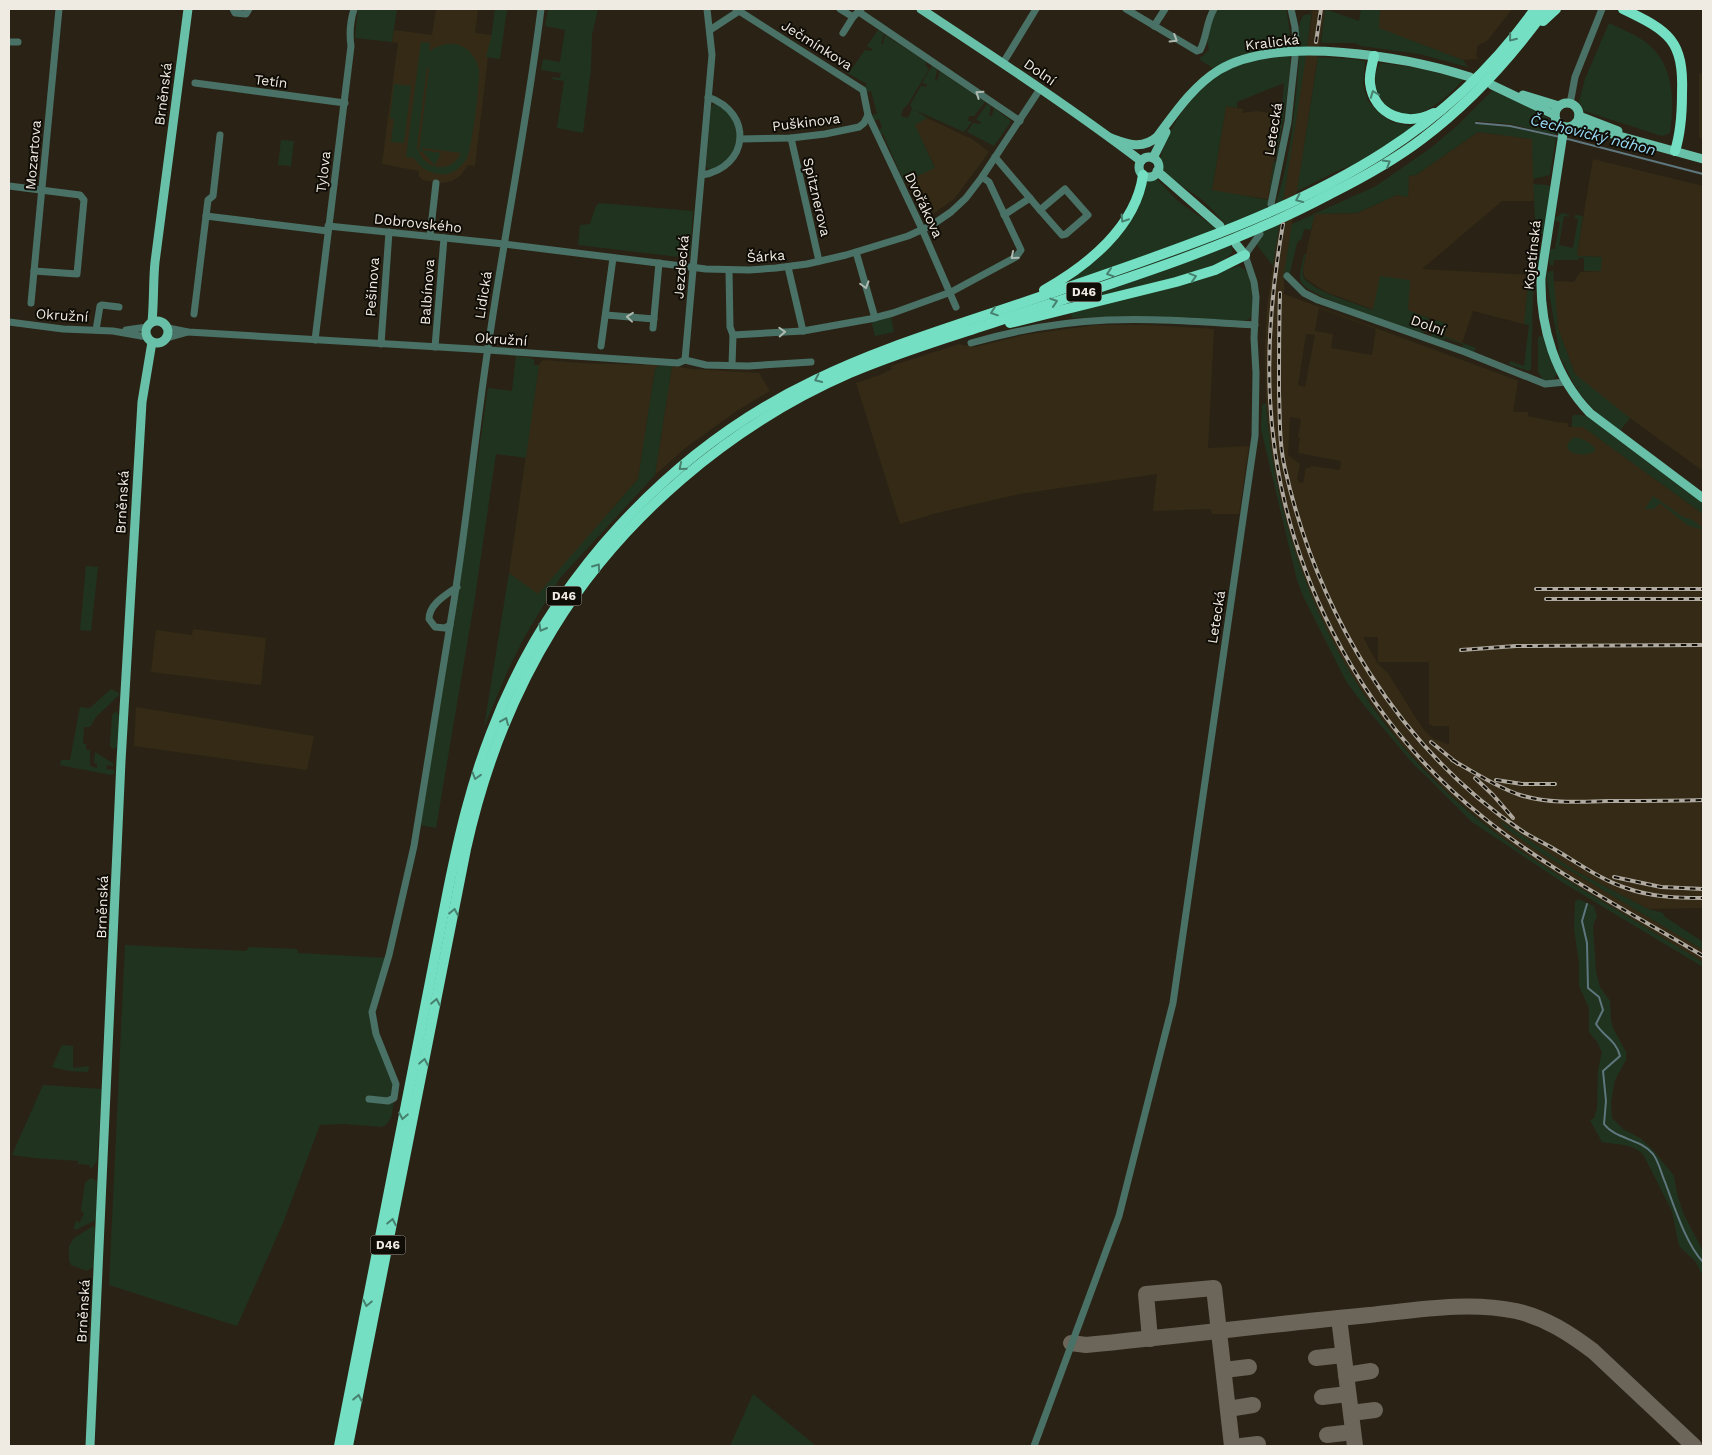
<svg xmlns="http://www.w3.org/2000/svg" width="1712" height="1455" font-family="'Work Sans',sans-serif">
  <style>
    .built { fill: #342a15; fill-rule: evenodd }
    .green { fill: #20331f; fill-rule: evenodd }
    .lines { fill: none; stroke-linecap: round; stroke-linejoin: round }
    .stream { stroke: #5e767d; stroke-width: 2 }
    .taxiway { stroke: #6c665a; stroke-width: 16 }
    .minor { stroke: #4a7166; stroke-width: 7 }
    .major { stroke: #69c0a8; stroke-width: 9 }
    .highway { stroke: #74dfc2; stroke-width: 10 }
    .rail-casing { stroke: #afa99f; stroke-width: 4 }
    .rail { stroke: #100d07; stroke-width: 2; stroke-dasharray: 5.5; stroke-linecap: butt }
    .oneway { stroke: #47806e }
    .oneway2 { stroke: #aebab0 }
    .labels { text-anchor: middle; stroke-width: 4; stroke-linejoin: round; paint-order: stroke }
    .shield { fill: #100d07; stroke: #ada8a0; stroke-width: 1 }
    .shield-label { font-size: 12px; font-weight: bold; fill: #f0ebe2 }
    .street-label { font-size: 14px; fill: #f0ebe2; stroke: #100d07 }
    .water-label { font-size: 15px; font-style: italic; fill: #98dbf7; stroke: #100d07 }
  </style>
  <rect width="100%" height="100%" fill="#2a2315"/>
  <g class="built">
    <polygon points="436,9 478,9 475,33 491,35 492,37 487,56 488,57 475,166 468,165 461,175 452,181 442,183 423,180 419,176 419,171 382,164 398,43 392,42 394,30 432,35"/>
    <path d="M1313 9H1325L1284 277V294L1516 380 1518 381 1513 412H1528V416L1556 422 1568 423V427H1583L1703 514V908L1648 909 1574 870 1500 821 1506 828 1544 855 1703 950V962L1539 863 1500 836 1447 792 1401 744 1355 681 1331 640 1303 578 1288 532 1271 456 1266 403 1265 349 1267 308 1278 231ZM1319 308 1376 329 1372 355 1331 348 1333 334 1315 331ZM1306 334 1315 335 1305 387 1298 385ZM1290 417 1301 419 1298 437 1300 438 1298 453 1341 461 1340 470 1311 466 1310 468H1306L1303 483 1299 482 1297 479 1300 464 1288 455ZM1363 637H1378V662H1429V724L1433 726H1449V745L1432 738 1426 732 1417 720 1388 673 1378 664Z"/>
    <polygon points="1380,9 1512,9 1487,41 1478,45 1476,54 1478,59 1463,60 1378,28"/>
    <polygon points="1699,73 1703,74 1703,138 1699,138"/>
    <polygon points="1226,106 1243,109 1242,113 1257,111 1281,115 1268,199 1212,191"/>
    <polygon points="927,118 972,139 989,152 954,199 927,218 923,215 907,181 935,167 914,124"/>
    <polygon points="1478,132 1532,139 1534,201 1502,201 1422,269 1529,275 1524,324 1473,311 1462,343 1444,336 1447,324 1409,311 1405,321 1326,292 1305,278 1303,271 1306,254 1315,214 1357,213 1397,195 1408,197 1409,176 1416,175"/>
    <polygon points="1593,159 1703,186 1703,471 1608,402 1575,374 1558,328 1553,281 1574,282 1580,272 1600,271 1602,257 1578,256 1577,254"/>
    <polygon points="1096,325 1149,325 1214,329 1208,448 1249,446 1239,514 1212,514 1211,509 1153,511 1157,474 1019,494 937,513 900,524 856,383 880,375 892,369 891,366 900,363 959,344 975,347 1024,335"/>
    <polygon points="543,360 581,363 645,365 641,361 661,362 655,369 638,479 538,595 509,573 539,365"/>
    <polygon points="672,366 691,369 759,373 770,391 735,412 684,449 655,475"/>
    <polygon points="193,629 266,638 261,685 151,672 156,630 192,635"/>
    <polygon points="136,707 314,736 307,770 134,746"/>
  </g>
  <g class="green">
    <polygon points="358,9 397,9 392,42 355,38"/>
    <polygon points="495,9 507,9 500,59 486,57 491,38"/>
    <polygon points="548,9 598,9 592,35 591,68 583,133 557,128 564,81 552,79 553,77 560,78 561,73 541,70 543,59 560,62 565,30 545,26"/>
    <path d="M1218 9H1286C1297 57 1285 108 1277 155L1274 156V161L1276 162 1270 191H1269L1281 115 1284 83 1237 102V108L1226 106 1212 190 1269 200C1246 273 1234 226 1201 199 1187 188 1167 180 1160 163 1163 133 1193 92 1218 76L1211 67 1199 59 1209 50C1205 33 1209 23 1218 9Z"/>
    <path d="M1312 9 1305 63 1273 266 1257 245C1289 191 1294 120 1299 59 1301 45 1295 25 1304 15L1312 14Z"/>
    <polygon points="1325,9 1359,21 1361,9 1380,9 1379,28 1463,60 1468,67 1419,54 1361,46 1355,43 1321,43"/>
    <path d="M1609 23C1621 29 1634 34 1644 41 1674 62 1675 100 1670 133L1662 136 1584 111 1579 102 1585 79Z"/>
    <polygon points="878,30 884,34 881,44 883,44 885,35 927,62 925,65 929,69 908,104 903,109 901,116 908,118 912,109 910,105 921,86 926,87 927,84 922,83 932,66 937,70 935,80 937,81 940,71 985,102 974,116 969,116 968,121 971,121 971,123 964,132 915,110 927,118 915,125 935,168 904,182 883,134 880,133 879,130 882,128 879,119 874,121 872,115 877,114 871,91 868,92 864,88 867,84 847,73 849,70 851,70 865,50 872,51 872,49 867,46"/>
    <path d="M421 42 430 43 429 52C450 36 473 44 479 70 480 84 472 147 467 158 461 168 451 176 439 174 428 173 420 167 414 158L406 157ZM427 67 429 68 419 152 422 151 435 165 441 153 422 150V148L461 153C451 176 422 169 417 147Z"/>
    <polygon points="1318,57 1353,59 1365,61 1363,85 1368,101 1377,111 1392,122 1414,127 1355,164 1339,170 1297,191"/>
    <path d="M1380 63 1412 67 1464 79C1450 93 1431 114 1408 115 1383 115 1367 83 1380 63Z"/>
    <polygon points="394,84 411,86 404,143 391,142 394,119 390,118"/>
    <path d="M1493 90 1540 111V113C1549 117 1556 124 1556 135L1511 124 1476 121V124L1510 127 1556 137 1550 175 1533 179 1532 139 1478 132 1416 175 1409 176 1408 197 1397 195 1357 213 1315 214 1311 230 1304 229 1302 238 1297 243 1290 273 1287 276 1284 274 1292 224 1376 186 1432 147 1459 124Z"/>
    <path d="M715 103C737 113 744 142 727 160 723 165 715 168 710 171L706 166 711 107Z"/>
    <polygon points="987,104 991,106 989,116 992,116 994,108 1010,120 1010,123 994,146 967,132 973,123 980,124 981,122 976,120"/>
    <polygon points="281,140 294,141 291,166 278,165"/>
    <path d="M1146 179H1154L1159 181V182C1166 188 1172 196 1179 202 1192 213 1234 235 1232 253L1221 262 1226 270 1239 266C1242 268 1244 268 1246 271 1251 277 1256 312 1250 318 1248 320 1246 320 1243 321L1129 316 1072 318 1067 283 1105 251Z"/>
    <polygon points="1533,184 1547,185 1551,187 1545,232 1541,235 1536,235"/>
    <polygon points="599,203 693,211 690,256 687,258 578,245 580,225 590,224 596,206"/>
    <polygon points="1562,213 1569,215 1569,217 1564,216 1559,245 1573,248 1578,219 1574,218 1576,215 1583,216 1577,254 1578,256 1602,257 1601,271 1584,271 1584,258 1578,258 1578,260 1554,260 1553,266 1549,264 1550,249 1555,249 1560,222 1555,221 1555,218"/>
    <polygon points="1534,246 1541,251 1533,296 1531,369 1529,371 1510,365 1509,363 1510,361 1524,366 1529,325 1524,324 1529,275 1531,275"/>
    <path d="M1306 254C1305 260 1301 271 1304 278 1312 291 1358 304 1373 310L1380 276 1410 280 1408 310 1429 318 1425 332 1421 333C1401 326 1308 297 1301 282 1298 274 1303 262 1304 255Z"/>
    <path d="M1553 270 1558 328 1575 374 1630 418 1619 432C1603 419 1589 406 1576 389L1582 386 1576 388 1559 355 1558 349H1559L1547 281V273Z"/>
    <polygon points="891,316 894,332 875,336 871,320"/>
    <polygon points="1436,320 1448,324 1444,336 1476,348 1474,352 1462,348 1463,344 1445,338 1444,340 1432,337 1431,334"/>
    <polygon points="1541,335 1543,337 1557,371 1556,376 1552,381 1543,380 1538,372 1538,338"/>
    <polygon points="516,356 531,358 534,360 534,365 539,365 526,458 496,454 475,597 436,828 420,825 458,594 488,388 512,391"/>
    <polygon points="658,366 672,366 655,475 560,578 525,636 507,672 484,727 509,573 538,594 638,479 655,369"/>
    <path d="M1266 403C1278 566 1353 722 1483 823 1517 850 1553 872 1590 894 1628 916 1665 939 1703 962V967L1565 884 1472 822 1423 773 1415 766 1362 703 1346 681 1303 596 1297 580 1261 429 1262 405Z"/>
    <polygon points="1575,415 1582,415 1590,418 1703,502 1703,514 1583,427 1572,427 1572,417"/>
    <path d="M1575 437C1582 438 1590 443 1595 448V451C1587 456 1573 456 1567 448 1568 442 1570 439 1575 437Z"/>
    <polygon points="1653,496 1683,517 1691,519 1703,528 1703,530 1687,525 1660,503 1654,509 1645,509"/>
    <polygon points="86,566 98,567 91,631 80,630"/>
    <polygon points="111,689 119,693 119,695 96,717 90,727 84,727 83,743 86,744 86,750 90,750 90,766 97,768 97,764 94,763 95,752 114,764 113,766 107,765 106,769 114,770 115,773 111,775 60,765 61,760 70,760 80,707 90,708"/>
    <polygon points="116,711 119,715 117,747 113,749 110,746 112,715"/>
    <polygon points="1498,819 1574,870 1648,909 1663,913 1665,917 1703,942 1703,950 1544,855 1505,828"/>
    <path d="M1578 899 1594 906 1597 916 1593 925 1596 972 1600 987 1610 1001 1611 1021 1613 1028 1626 1052V1060L1615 1080 1611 1102 1612 1118 1624 1130 1640 1138 1653 1150 1674 1176 1677 1194 1684 1215 1703 1251V1276L1695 1261 1679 1246 1672 1211 1644 1156C1635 1143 1617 1145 1602 1142L1590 1120 1594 1118 1597 1109 1598 1070 1602 1052 1597 1042 1589 1032V1008L1579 986V962L1574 929 1575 902Z"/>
    <polygon points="125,945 246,951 249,947 297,949 298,953 388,958 372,1012 393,1074 394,1098 392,1115 387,1124 382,1127 344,1124 320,1125 283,1223 237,1326 109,1285"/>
    <polygon points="62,1045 73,1046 73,1068 89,1066 88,1072 69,1071 52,1067"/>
    <polygon points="43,1085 102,1089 97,1161 92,1168 90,1167 89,1165 78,1164 78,1161 34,1158 12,1155"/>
    <polygon points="92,1178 97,1182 96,1218 94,1221 76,1230 74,1228 76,1220 79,1223 84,1214 81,1210 85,1183 88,1180"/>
    <polygon points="93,1226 95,1229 94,1267 87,1271 71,1265 69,1261 69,1246 74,1238"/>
    <polygon points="753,1394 816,1446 730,1446"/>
  </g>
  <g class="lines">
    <g class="stream">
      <polyline points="1476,123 1510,126 1560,137"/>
      <polyline points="1564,138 1703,174"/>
      <path d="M1587 904 1582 921 1587 943 1588 988 1599 997 1603 1010 1596 1024C1604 1037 1616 1040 1620 1056L1603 1071 1606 1101 1604 1124C1616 1140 1640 1138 1653 1154 1659 1162 1661 1173 1665 1182 1674 1206 1686 1244 1703 1262"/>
    </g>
    <g class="taxiway">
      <polyline points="1339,1318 1355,1446"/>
      <polyline points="1150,1339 1146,1294 1214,1288 1232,1446"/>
      <path d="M1071 1343 1086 1345C1180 1336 1274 1324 1369 1315 1417 1310 1468 1301 1516 1311 1546 1318 1569 1333 1593 1351L1694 1446"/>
      <polyline points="1316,1358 1343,1355"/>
      <polyline points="1224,1370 1249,1367"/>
      <polyline points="1346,1375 1371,1371"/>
      <polyline points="1322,1397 1348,1394"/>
      <polyline points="1228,1409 1253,1405"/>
      <polyline points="1351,1413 1375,1410"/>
      <polyline points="1327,1435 1353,1432"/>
      <polyline points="1241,1446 1258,1444"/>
    </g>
    <g class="minor">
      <polyline points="233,9 235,13 246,14 249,9"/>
      <polyline points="736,9 863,90 868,115 922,229 956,307"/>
      <polyline points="840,9 853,17"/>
      <path d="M1126 9 1197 51 1200 50C1207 37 1206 22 1214 9"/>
      <polyline points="1291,9 1295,27 1296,43"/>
      <polyline points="859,12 1020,121"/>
      <polyline points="1154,26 1165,9"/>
      <polyline points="710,30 739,11"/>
      <polyline points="843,33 853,17 861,9"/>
      <polyline points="9,42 18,42"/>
      <polyline points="1003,63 1036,9"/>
      <polyline points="195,83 345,103"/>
      <polyline points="1570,104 1575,77 1602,9"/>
      <polyline points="791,138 819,261"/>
      <polyline points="740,139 791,138 825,134 859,127 864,123 868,115"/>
      <polyline points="995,157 1040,210"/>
      <path d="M702 175C749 167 754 113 708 97"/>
      <polyline points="9,186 80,195 84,200 77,274 34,271"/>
      <polygon points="1065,189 1088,215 1066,234 1062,235 1040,210"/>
      <polyline points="1271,204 1288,122 1295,57"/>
      <polyline points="1004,215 1030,198"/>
      <polyline points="206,216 328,231"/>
      <polyline points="328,226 504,244 706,269 749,270 776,268 807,264 846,255 908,236 932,225 951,212 966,198 982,177 1040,89"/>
      <polyline points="430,236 436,183"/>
      <polyline points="856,252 875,318"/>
      <polyline points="788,267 803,331"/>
      <polyline points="729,270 730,327 733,335 732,365"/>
      <polyline points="1287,276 1304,293 1318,300 1465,352 1545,384 1566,382"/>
      <polyline points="31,303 59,9"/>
      <polyline points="194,314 208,200 213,196 220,135"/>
      <polyline points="606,315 654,319"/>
      <polyline points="9,322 63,329 113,331 147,337"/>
      <polyline points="168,328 188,332 473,349 678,363 685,360 706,365 748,366 811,362"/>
      <polyline points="653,328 659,263"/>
      <polyline points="96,330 100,306 102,305 119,307"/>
      <polyline points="126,330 147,327"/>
      <polyline points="733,335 803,331 870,319 893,313 951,292 1016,257 1021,250 989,182 982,177"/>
      <polyline points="167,338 188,332"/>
      <path d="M315 340 351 46C349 33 350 22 354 9"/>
      <path d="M971 343C1016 330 1061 322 1107 320 1156 318 1206 322 1255 325"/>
      <polyline points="381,344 389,232"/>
      <polyline points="601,346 613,258"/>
      <polyline points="435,347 444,238"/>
      <polyline points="685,360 712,55 707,9"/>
      <path d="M457 587C446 595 429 604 429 619L435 627 445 628 450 625C466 533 474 440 488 348 504 235 527 122 541 9"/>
      <polyline points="369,1099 388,1101 394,1098 396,1084 376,1034 372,1012 389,955 414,846 450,625"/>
      <polyline points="1034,1446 1119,1216 1173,1003 1255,436 1256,373 1254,338 1256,297 1254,282 1245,255 1260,234"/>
    </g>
    <g class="major">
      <path d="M921 9C995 58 1070 107 1141 161"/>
      <polyline points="1492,85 1555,115"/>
      <polyline points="1523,95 1559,106"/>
      <circle cx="1567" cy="115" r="12"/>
      <polyline points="1579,116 1618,131"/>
      <polyline points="1576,123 1612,134 1703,159"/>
      <path d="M1564 127 1541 278C1540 327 1555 377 1590 413L1703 498"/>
      <path d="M1111 138C1127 144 1142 150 1157 137 1175 113 1193 86 1219 70 1279 34 1406 57 1470 77"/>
      <circle cx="1149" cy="167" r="10"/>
      <polyline points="1153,158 1166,132"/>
      <polyline points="1157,171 1220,226"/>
      <polyline points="1236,244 1245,255"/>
      <circle cx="157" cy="332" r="11"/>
      <path d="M152 322C154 302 153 282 155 262L188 9"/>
      <polyline points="90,1446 121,761 142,402 152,342"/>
    </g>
    <g class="highway">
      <path d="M1623 9C1669 31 1684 40 1682 94 1682 114 1681 132 1675 151"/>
      <polyline points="1543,21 1556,9"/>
      <path d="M1374 56C1372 65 1369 74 1370 83 1374 116 1407 127 1434 113"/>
      <path d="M1044 290C1087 266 1136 227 1143 175"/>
      <polyline points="1010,323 1176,282 1215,270 1245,255"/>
      <path d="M339 1446 448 890C459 836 471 784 491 733 549 581 668 450 815 380 866 355 920 337 974 319 1049 294 1124 269 1198 241 1334 190 1449 130 1535 9"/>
      <path d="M348 1446 466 849C483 772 511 697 553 629 621 518 730 425 850 373 894 354 940 340 986 325 1102 286 1221 252 1330 194 1362 178 1393 161 1422 139 1471 102 1511 58 1546 9"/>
    </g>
    <defs>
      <g id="rail">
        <polyline points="1316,42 1321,9"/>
        <path d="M1283 224C1273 281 1267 340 1270 399 1278 561 1357 717 1484 818 1551 872 1630 912 1703 956"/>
        <path d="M1280 293C1279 326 1279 359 1279 392 1280 418 1279 443 1285 469 1318 613 1398 748 1522 831 1533 838 1544 843 1554 849 1578 863 1601 880 1626 888 1651 897 1677 898 1703 898"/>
        <polyline points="1536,589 1703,589"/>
        <polyline points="1546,599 1703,599"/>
        <polyline points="1461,650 1516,646 1703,645"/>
        <polyline points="1431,742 1458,764"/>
        <path d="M1452 760C1474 772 1496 787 1520 795 1549 804 1579 802 1608 801 1640 801 1671 801 1703 800"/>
        <polyline points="1475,778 1493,795 1513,818"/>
        <polyline points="1496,780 1522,784 1555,784"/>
        <polyline points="1614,877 1661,887 1703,889"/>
      </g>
    </defs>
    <use href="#rail" class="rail-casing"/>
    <use href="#rail" class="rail"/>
  </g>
  <defs><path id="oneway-chevron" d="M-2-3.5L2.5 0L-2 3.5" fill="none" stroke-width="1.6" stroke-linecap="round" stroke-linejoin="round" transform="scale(1.25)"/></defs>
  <g class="oneway">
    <use href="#oneway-chevron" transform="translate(1512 38) rotate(129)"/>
    <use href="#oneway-chevron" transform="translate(1374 94) rotate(-111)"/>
    <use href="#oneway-chevron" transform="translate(1387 163) rotate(-31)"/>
    <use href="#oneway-chevron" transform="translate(1299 199) rotate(155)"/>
    <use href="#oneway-chevron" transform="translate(1124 219) rotate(122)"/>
    <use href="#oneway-chevron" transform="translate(1110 273) rotate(162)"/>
    <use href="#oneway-chevron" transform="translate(1193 277) rotate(-17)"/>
    <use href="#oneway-chevron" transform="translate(1054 302) rotate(-18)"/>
    <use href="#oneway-chevron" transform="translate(994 312) rotate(161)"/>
    <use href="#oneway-chevron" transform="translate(818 379) rotate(155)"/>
    <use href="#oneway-chevron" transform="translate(682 467) rotate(140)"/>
    <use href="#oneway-chevron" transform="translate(597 567) rotate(-54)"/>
    <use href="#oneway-chevron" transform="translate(542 628) rotate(120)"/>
    <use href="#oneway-chevron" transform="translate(505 721) rotate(-67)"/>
    <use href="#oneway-chevron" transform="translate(476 776) rotate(107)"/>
    <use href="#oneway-chevron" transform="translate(454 912) rotate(-79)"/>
    <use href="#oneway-chevron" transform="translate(436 1002) rotate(-79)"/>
    <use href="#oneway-chevron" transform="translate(424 1062) rotate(-79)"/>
    <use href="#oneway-chevron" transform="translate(403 1116) rotate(101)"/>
    <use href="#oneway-chevron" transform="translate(392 1222) rotate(-79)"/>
    <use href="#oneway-chevron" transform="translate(367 1303) rotate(101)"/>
    <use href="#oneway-chevron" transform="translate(358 1398) rotate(-79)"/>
  </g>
  <g class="oneway2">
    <use href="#oneway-chevron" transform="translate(1174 39) rotate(32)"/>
    <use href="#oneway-chevron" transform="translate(979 94) rotate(-146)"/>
    <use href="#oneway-chevron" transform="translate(1014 256) rotate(140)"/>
    <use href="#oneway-chevron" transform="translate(865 285) rotate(74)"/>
    <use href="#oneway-chevron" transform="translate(630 317) rotate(-174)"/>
    <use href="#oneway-chevron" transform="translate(782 332) rotate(-3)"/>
  </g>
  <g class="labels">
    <g class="shield">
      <rect x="1066.5" y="282.5" width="35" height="19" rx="4"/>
      <rect x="546.5" y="586.5" width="35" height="19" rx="4"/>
      <rect x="370.5" y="1235.5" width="35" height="19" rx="4"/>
    </g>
    <g class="shield-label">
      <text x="1084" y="296">D46</text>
      <text x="564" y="600">D46</text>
      <text x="388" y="1249">D46</text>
    </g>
    <g class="street-label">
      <text transform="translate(1272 42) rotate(-7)" y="5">Kralická</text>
      <text transform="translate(817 45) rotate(32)" y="5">Ječmínkova</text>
      <text transform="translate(1040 72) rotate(35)" y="5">Dolní</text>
      <text transform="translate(271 81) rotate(7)" y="5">Tetín</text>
      <text transform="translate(163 94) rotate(-83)" y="5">Brněnská</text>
      <text transform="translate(806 122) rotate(-7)" y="5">Puškinova</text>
      <text transform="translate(1273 129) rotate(-81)" y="5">Letecká</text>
      <text transform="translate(33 155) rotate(-85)" y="5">Mozartova</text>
      <text transform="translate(323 172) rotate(-83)" y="5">Tylova</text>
      <text transform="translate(817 197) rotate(77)" y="5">Spitznerova</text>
      <text transform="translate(924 205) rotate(65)" y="5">Dvořákova</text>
      <text transform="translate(418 223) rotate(6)" y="5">Dobrovského</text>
      <text transform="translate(1532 255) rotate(-84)" y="5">Kojetínská</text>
      <text transform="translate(766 256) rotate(-4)" y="5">Šárka</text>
      <text transform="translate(681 267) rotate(-85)" y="5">Jezdecká</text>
      <text transform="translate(372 287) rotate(-86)" y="5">Pešinova</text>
      <text transform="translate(427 292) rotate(-86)" y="5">Balbínova</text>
      <text transform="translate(483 295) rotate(-81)" y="5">Lidická</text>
      <text transform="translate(62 315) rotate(4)" y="5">Okružní</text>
      <text transform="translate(1428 325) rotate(20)" y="5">Dolní</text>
      <text transform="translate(501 339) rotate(4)" y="5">Okružní</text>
      <text transform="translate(122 502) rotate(-87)" y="5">Brněnská</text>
      <text transform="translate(1216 617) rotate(-81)" y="5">Letecká</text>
      <text transform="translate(102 907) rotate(-88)" y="5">Brněnská</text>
      <text transform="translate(83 1311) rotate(-87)" y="5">Brněnská</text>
    </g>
    <g class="water-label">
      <text transform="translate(1593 135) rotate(14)" y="5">Čechovický náhon</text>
    </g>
  </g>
  <rect width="1712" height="1455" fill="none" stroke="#f0ebe2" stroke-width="20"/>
</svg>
